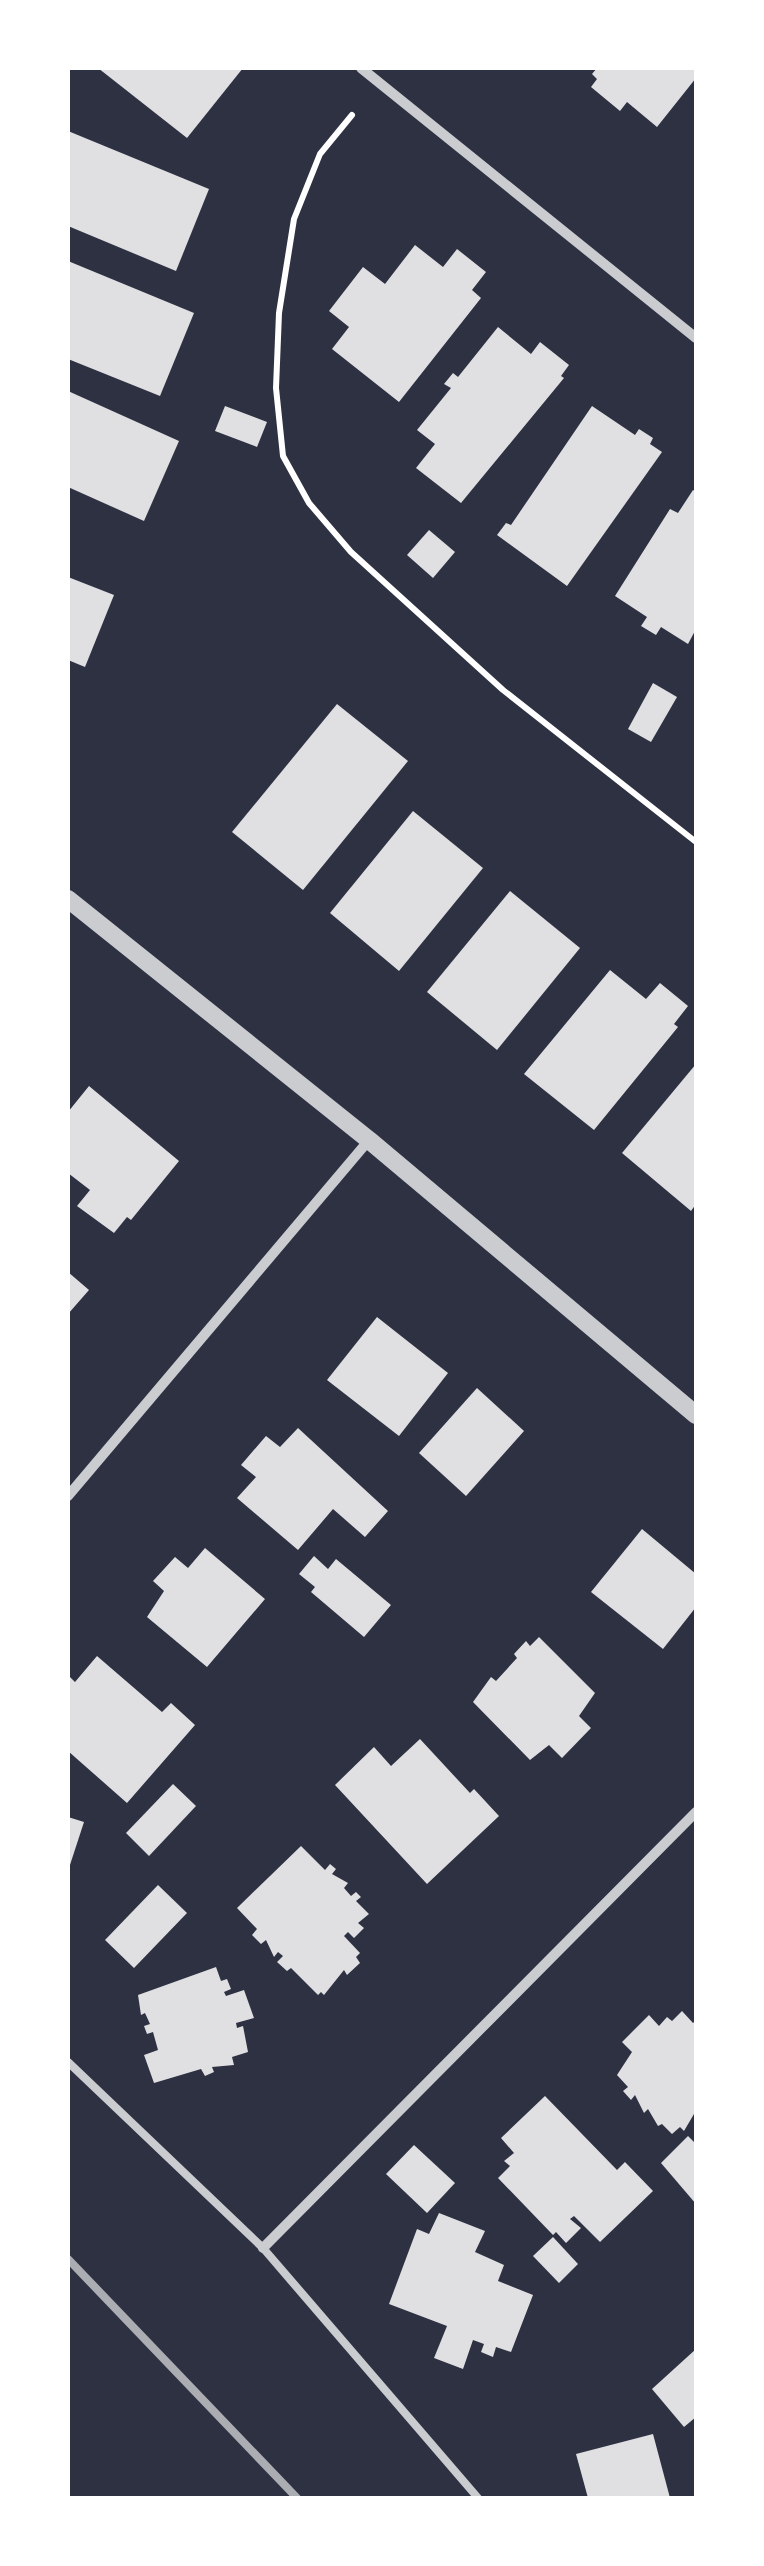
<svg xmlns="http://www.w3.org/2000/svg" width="764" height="2566" font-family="Cabin,sans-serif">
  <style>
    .building { fill: #e0e0e3 }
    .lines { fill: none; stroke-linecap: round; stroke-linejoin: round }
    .path { stroke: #fff; stroke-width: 6 }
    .service { stroke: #caccd0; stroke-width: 8 }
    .minor { stroke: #caccd0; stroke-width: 10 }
    .tertiary { stroke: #caccd0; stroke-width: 18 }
    .rail { stroke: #abadb3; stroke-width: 8 }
  </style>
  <rect width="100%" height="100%" fill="#2d3142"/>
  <g class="building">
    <polygon points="98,68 243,68 187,138"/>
    <polygon points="597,68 696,68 696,78 657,127 627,102 620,111 591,87 597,79 592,74"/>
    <polygon points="68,131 209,189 176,271 68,226"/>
    <polygon points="415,245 443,267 457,249 486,272 472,290 481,298 399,402 332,349 349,327 329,311 363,267 385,284"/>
    <polygon points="68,261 194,313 160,396 68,359"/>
    <polygon points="498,327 531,354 540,342 569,365 561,376 564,378 461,503 416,468 435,444 417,430 451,388 444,384 453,373 458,377"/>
    <polygon points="68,391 179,441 144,521 68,487"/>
    <polygon points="225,406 267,422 257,447 215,431"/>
    <polygon points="592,406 635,435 639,429 653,438 650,444 662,452 567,586 497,535 506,523 511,525"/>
    <polygon points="693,490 696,492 696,629 688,644 661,627 656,635 641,626 647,617 615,596 670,509 678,513"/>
    <polygon points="429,530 455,552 433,578 407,555"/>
    <polygon points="68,577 114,595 85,667 68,660"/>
    <polygon points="653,683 677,697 651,742 628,729"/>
    <polygon points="337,704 408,761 303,890 232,832"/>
    <polygon points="413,811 483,868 399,971 330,913"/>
    <polygon points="510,891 580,948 497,1050 427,992"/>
    <polygon points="610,970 646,999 660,983 688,1006 674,1024 678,1027 594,1130 524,1074"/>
    <polygon points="696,1064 696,1204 691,1211 622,1153"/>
    <polygon points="89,1086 179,1161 131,1220 127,1217 114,1233 77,1206 90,1190 68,1173 68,1112"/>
    <polygon points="68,1272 89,1290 68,1314"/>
    <polygon points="377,1317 448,1373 399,1436 327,1380"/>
    <polygon points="477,1388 524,1431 466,1496 419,1453"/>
    <polygon points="298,1428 388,1511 365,1537 333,1509 298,1550 237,1498 256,1477 241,1465 266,1436 280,1447"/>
    <polygon points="642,1529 696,1574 696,1607 663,1649 591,1592"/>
    <polygon points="205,1548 265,1599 207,1667 147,1617 164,1591 153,1581 175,1557 188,1568"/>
    <polygon points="314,1556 328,1569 336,1559 391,1605 364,1637 311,1592 315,1587 299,1574"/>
    <polygon points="539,1637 595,1693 579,1716 591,1728 562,1758 549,1745 530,1760 473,1702 491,1677 496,1681 517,1658 514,1654 526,1641 530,1646"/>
    <polygon points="97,1656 162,1712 171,1703 195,1725 127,1803 68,1751 68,1675 75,1682"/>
    <polygon points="420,1739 470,1793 474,1789 499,1816 427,1884 335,1785 374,1747 391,1766"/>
    <polygon points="173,1784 196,1806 149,1856 126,1833"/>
    <polygon points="68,1817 84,1822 68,1871"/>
    <polygon points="301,1846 325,1870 330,1864 336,1869 332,1874 348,1883 344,1888 351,1896 356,1892 361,1897 356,1901 369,1914 358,1923 364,1928 354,1938 348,1932 344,1936 360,1953 356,1957 360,1963 347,1975 344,1970 324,1995 321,1992 318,1995 291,1968 287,1971 277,1962 283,1956 278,1952 274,1957 266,1940 261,1944 252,1935 257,1929 237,1908"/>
    <polygon points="158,1885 187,1913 134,1968 105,1940"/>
    <polygon points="216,1967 221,1981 227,1979 231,1989 224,1992 226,1996 244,1990 254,2018 236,2023 237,2028 243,2026 248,2052 232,2057 234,2065 212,2067 214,2072 205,2076 201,2069 154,2083 144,2055 158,2050 153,2032 147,2034 144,2026 150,2024 145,2013 141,2015 138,1995"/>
    <polygon points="682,2011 693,2023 696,2020 696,2116 694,2114 684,2131 680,2127 672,2134 662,2124 658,2126 648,2109 644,2113 635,2095 631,2100 623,2091 628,2087 617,2075 632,2052 622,2042 649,2015 659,2026 667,2017 672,2021"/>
    <polygon points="545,2096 617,2170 625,2162 653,2191 600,2242 574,2216 570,2219 581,2228 566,2243 556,2232 553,2235 498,2178 510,2166 504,2161 514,2153 501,2138"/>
    <polygon points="688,2136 696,2144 696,2204 661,2163"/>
    <polygon points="414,2145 455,2183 427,2213 386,2174"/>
    <polygon points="439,2213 485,2231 475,2252 504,2265 498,2281 533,2295 511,2352 496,2347 493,2357 481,2352 484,2344 473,2340 463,2369 434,2358 447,2326 389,2304 417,2229 429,2234"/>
    <polygon points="553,2237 578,2264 559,2283 533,2256"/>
    <polygon points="696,2349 696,2417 684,2427 652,2389"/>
    <polygon points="653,2434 670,2498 588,2498 576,2454"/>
  </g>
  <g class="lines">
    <polyline class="path" points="352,115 320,154 294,219 279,313 276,388 283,456 309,503 351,552 503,690 696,842"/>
    <polyline class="service" points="68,2062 263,2248 478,2498"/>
    <g class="minor">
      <polyline points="361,68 696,338"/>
      <polyline points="68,1496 369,1140"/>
      <polyline points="263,2248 696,1812"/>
    </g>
    <polyline class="tertiary" points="68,899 369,1140 696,1415"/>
    <polyline class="rail" points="68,2259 297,2498"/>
  </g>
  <rect width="764" height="2566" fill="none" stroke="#ffffff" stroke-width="140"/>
</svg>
